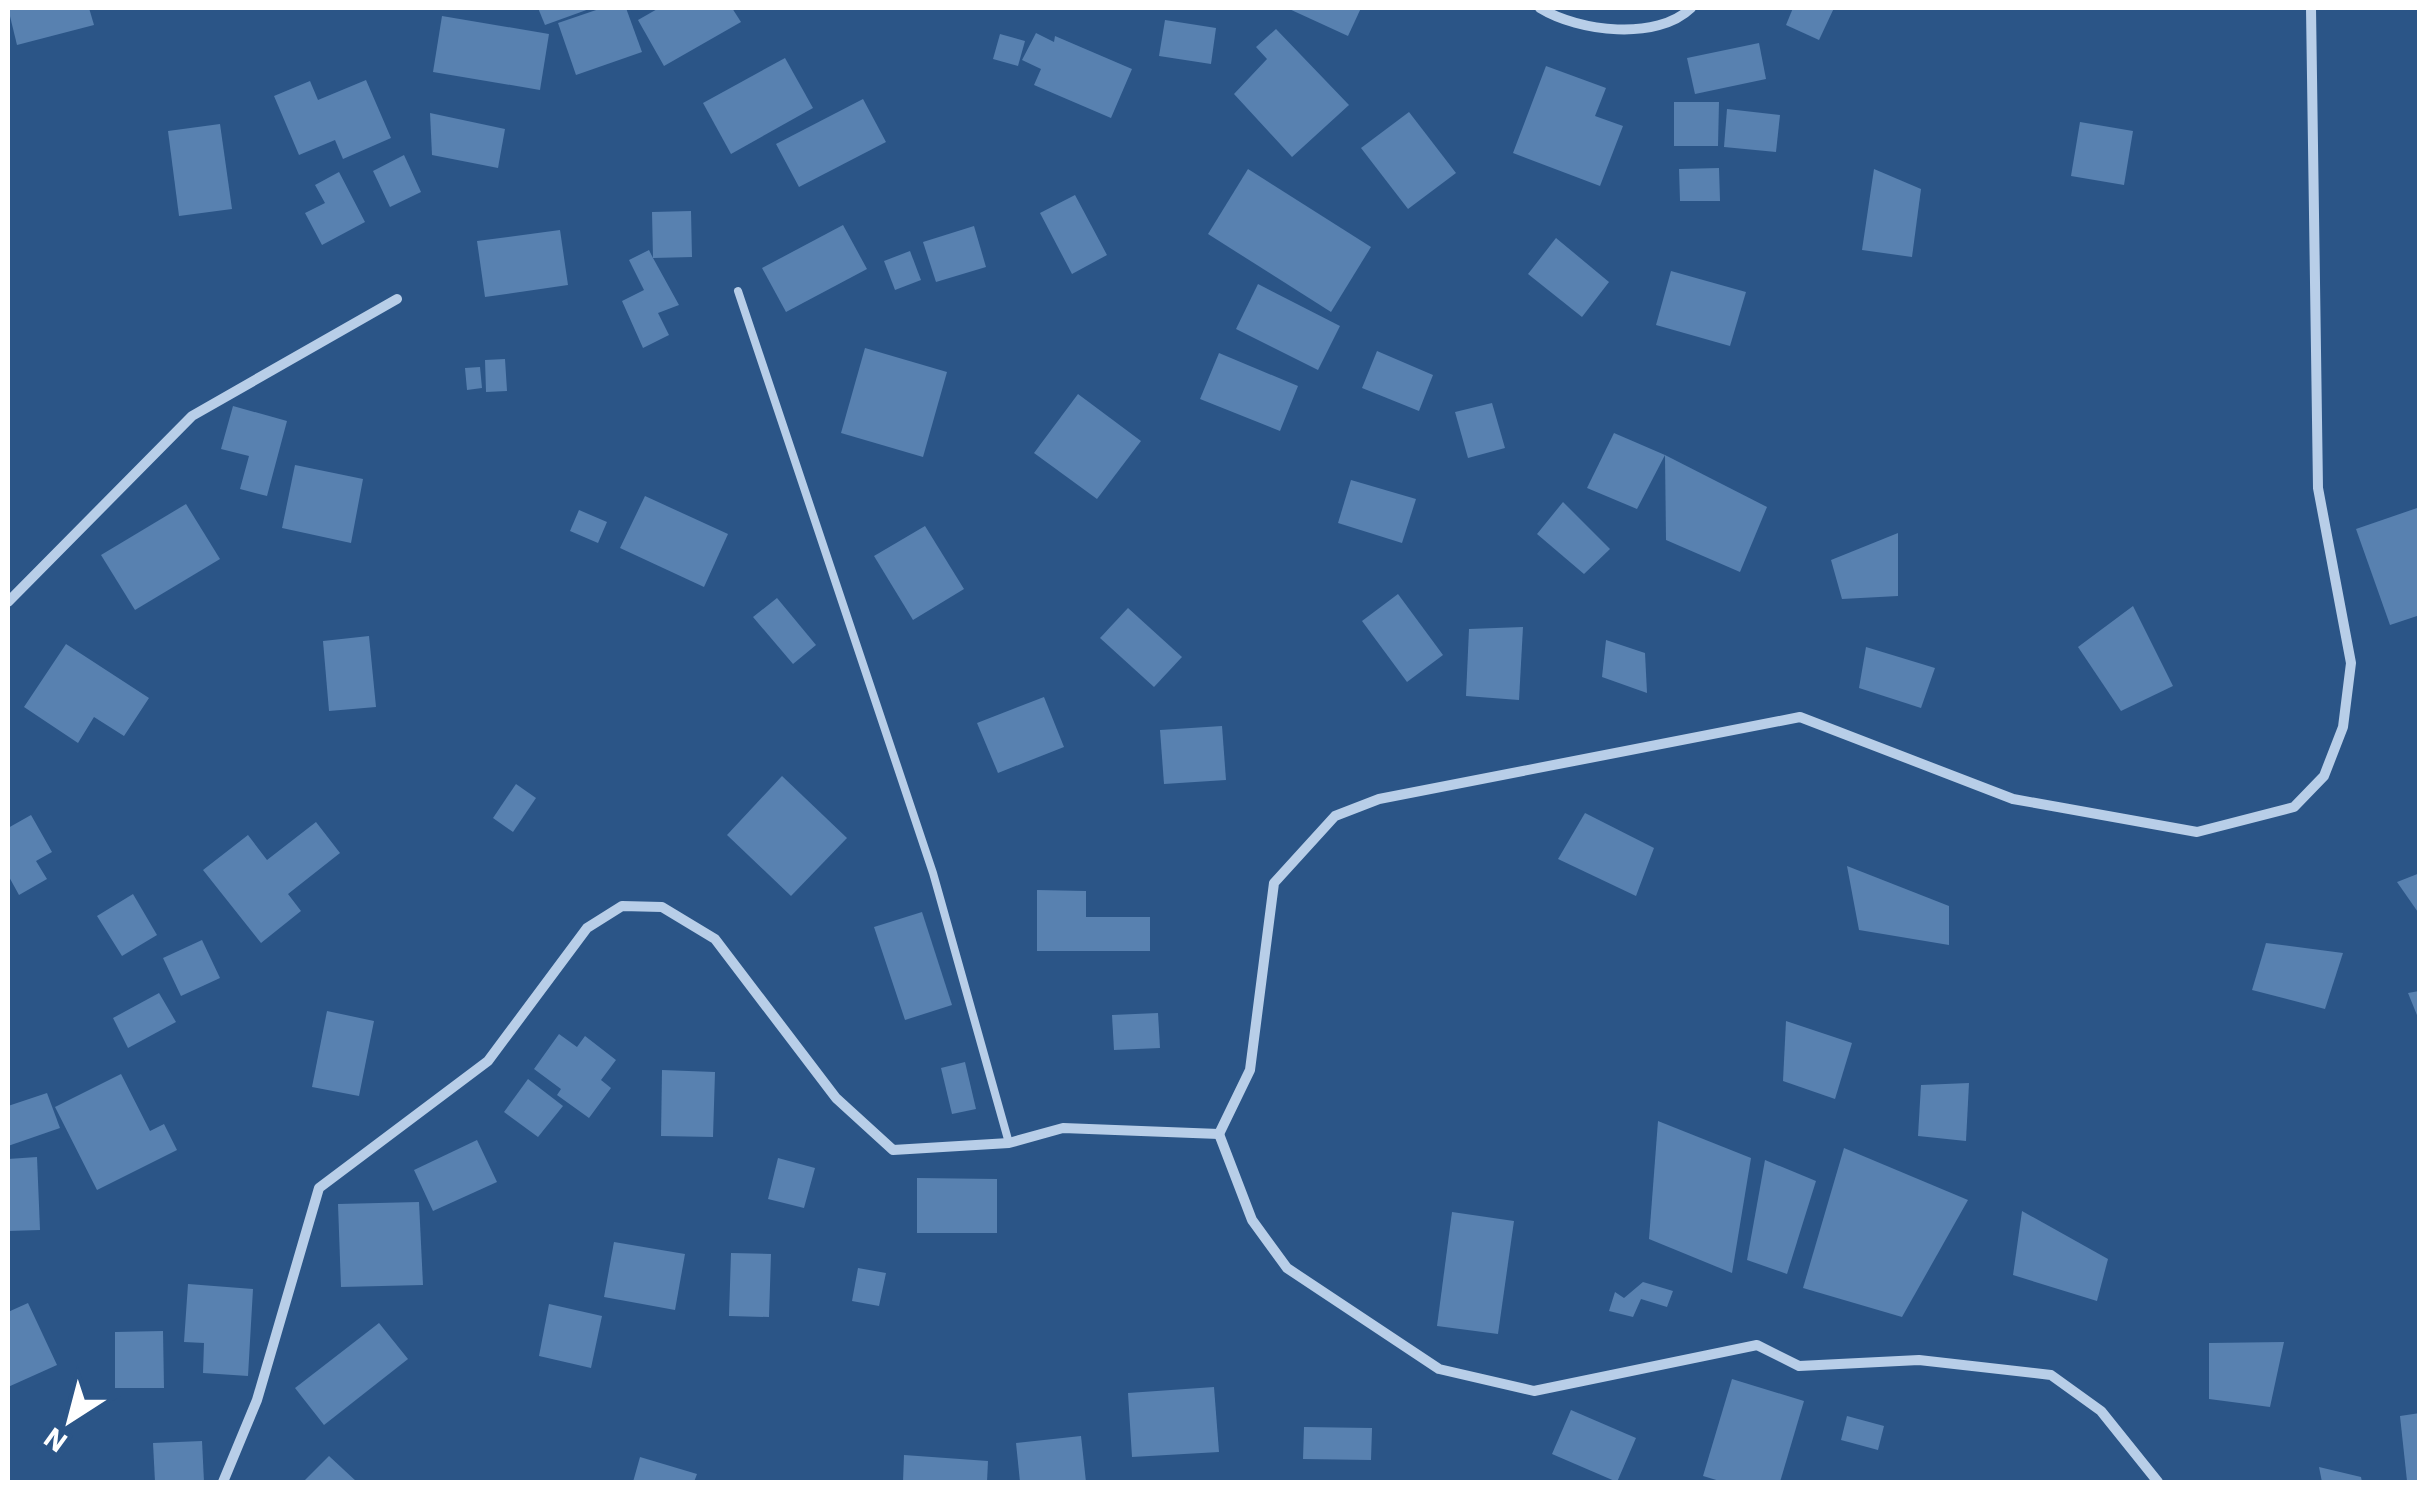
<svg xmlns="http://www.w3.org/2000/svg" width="2427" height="1490" font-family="'IBM Plex Sans',sans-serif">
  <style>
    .building { fill: #5881b0 }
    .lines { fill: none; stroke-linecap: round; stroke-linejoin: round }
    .service { stroke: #b8cee8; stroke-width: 8 }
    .minor { stroke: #b8cee8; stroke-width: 10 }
  </style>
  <rect width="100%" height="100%" fill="#2b5587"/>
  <g class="building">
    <polygon points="8,8 89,8 94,25 17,45"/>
    <polygon points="538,8 592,8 545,25"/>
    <polygon points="602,8 626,8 642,52 576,75 558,23"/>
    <polygon points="659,8 732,8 741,22 664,66 638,20"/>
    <polygon points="1287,8 1361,8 1348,36"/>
    <polygon points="1793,8 1834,8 1819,40 1786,25"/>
    <polygon points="442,16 549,34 540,90 433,72"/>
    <polygon points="1165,20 1216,28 1211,64 1159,56"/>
    <polygon points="1276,29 1349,105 1292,157 1234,94 1267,59 1256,47"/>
    <polygon points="1036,33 1054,42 1055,36 1132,69 1111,118 1034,85 1041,69 1022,60"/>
    <polygon points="1000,34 1025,41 1018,66 993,59"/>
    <polygon points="1759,43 1766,79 1695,94 1687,58"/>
    <polygon points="785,58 813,108 731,154 703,103"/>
    <polygon points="1546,66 1606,88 1595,116 1623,126 1600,186 1513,153"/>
    <polygon points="366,80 391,138 343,159 335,140 299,155 274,96 310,81 318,100"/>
    <polygon points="863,99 886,142 799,187 776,144"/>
    <polygon points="1674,102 1719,102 1718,146 1674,146"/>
    <polygon points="1727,109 1780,115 1776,152 1724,147"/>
    <polygon points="1409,112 1456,173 1408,209 1361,148"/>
    <polygon points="430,113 505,129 498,168 432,155"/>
    <polygon points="2080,122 2133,131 2124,185 2071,176"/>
    <polygon points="220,124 232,209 179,216 168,131"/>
    <polygon points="404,155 421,192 390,207 373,171"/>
    <polygon points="1719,168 1720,201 1680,201 1679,169"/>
    <polygon points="1248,169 1371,247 1331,312 1208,234"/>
    <polygon points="1874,169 1921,189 1912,257 1862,250"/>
    <polygon points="339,172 365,222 322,245 305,213 325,203 315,185"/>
    <polygon points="1075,195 1107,255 1072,274 1040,213"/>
    <polygon points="691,211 692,257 653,258 679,305 658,313 669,335 643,348 622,301 644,290 629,260 649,250 653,258 652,212"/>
    <polygon points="843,225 867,269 786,312 762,268"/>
    <polygon points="974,226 986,267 936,282 923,242"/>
    <polygon points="560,230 568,285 485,297 477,241"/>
    <polygon points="1556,238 1609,282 1582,317 1528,274"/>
    <polygon points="910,251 921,280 895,290 884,261"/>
    <polygon points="1671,271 1746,292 1730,346 1656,325"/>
    <polygon points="1258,284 1340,326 1318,370 1236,329"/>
    <polygon points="865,348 947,372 923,457 841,433"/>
    <polygon points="1377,351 1433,375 1419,411 1362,388"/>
    <polygon points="1219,353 1298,386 1280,431 1200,399"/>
    <polygon points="505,359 507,391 486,392 485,360"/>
    <polygon points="480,367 482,388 467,390 465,368"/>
    <polygon points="1078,394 1141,441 1097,499 1034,453"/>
    <polygon points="1492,403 1505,448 1468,458 1455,412"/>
    <polygon points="233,406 287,421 267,496 240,489 249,456 221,449"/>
    <polygon points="1614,433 1665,455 1637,509 1587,488"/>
    <polygon points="1665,455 1767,507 1740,572 1666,540"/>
    <polygon points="295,465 363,479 351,543 282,528"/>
    <polygon points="1351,480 1416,499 1402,543 1338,523"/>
    <polygon points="645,496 728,534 704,587 620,548"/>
    <polygon points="1563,502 1610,549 1584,574 1537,534"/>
    <polygon points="186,504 220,559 135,610 101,555"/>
    <polygon points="2420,507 2420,615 2390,625 2356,529"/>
    <polygon points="579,510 607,522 598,543 570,531"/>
    <polygon points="925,526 964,589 913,620 874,556"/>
    <polygon points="1898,533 1898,596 1842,599 1831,560"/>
    <polygon points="1398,594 1443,655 1407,682 1362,621"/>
    <polygon points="777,598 816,645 793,664 753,617"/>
    <polygon points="2133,606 2173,686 2121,711 2078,647"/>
    <polygon points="1128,608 1182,657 1154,687 1100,638"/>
    <polygon points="1523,627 1519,700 1466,696 1469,629"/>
    <polygon points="369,636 376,707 329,711 323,641"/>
    <polygon points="1606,640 1645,653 1647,693 1602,677"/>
    <polygon points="66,644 149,698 124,736 94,717 78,743 24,707"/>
    <polygon points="1866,647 1935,668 1921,708 1859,688"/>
    <polygon points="1044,697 1064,747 998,773 977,723"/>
    <polygon points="1222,726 1226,780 1164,784 1160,730"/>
    <polygon points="782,776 847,838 791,896 727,835"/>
    <polygon points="516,784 536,798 513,832 493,818"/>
    <polygon points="1585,813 1654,848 1636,896 1558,859"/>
    <polygon points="31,815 52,852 36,861 47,879 19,895 8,875 8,828"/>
    <polygon points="316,822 340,853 288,894 301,911 261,943 203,870 248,835 267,860"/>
    <polygon points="1847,866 1949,906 1949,945 1859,930"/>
    <polygon points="2420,873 2420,915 2397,882"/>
    <polygon points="1037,890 1086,891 1086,917 1150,917 1150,951 1037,951"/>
    <polygon points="133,894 157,935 122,956 97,916"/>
    <polygon points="922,912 952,1005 905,1020 874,927"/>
    <polygon points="202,940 220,978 181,996 163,958"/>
    <polygon points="2266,943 2343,953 2325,1009 2252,990"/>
    <polygon points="2419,991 2419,1020 2408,993"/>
    <polygon points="159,993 176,1022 128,1048 113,1018"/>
    <polygon points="327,1011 374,1021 359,1096 312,1087"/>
    <polygon points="1158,1013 1160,1048 1114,1050 1112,1015"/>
    <polygon points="1786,1021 1852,1043 1835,1099 1783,1081"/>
    <polygon points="559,1034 577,1047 585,1036 616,1060 601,1080 611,1088 589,1118 557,1095 561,1089 534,1069"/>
    <polygon points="965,1062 976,1109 952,1114 941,1068"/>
    <polygon points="662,1070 715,1072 713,1137 661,1136"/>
    <polygon points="121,1074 150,1131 164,1124 177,1150 97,1190 55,1107"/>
    <polygon points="528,1079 563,1106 538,1137 504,1112"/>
    <polygon points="1969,1083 1966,1141 1918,1136 1921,1085"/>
    <polygon points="47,1093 60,1128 8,1146 8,1106"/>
    <polygon points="1658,1121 1751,1158 1732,1273 1649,1239"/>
    <polygon points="477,1140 497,1182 433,1211 414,1170"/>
    <polygon points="1844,1148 1968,1200 1902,1317 1803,1288"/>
    <polygon points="37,1157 40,1230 8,1231 8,1159"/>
    <polygon points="778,1158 815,1168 804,1208 768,1199"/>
    <polygon points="1765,1160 1816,1181 1787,1274 1747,1260"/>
    <polygon points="917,1178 997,1179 997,1233 917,1233"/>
    <polygon points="419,1202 423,1285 341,1287 338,1204"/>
    <polygon points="2022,1211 2108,1259 2097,1301 2013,1275"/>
    <polygon points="1452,1212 1514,1221 1498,1334 1437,1326"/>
    <polygon points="614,1242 685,1254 675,1310 604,1297"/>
    <polygon points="731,1253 771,1254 769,1317 729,1316"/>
    <polygon points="858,1268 886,1273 879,1306 852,1301"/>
    <polygon points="1643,1282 1673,1291 1667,1307 1641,1299 1633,1317 1609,1311 1615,1292 1624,1298"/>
    <polygon points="188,1284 253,1289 248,1376 203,1373 204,1343 184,1342"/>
    <polygon points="28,1303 57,1365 8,1387 8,1312"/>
    <polygon points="549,1304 602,1316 591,1368 539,1356"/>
    <polygon points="379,1323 408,1359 324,1425 295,1388"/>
    <polygon points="163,1331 164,1388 115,1388 115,1332"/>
    <polygon points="2284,1342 2270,1407 2209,1399 2209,1343"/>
    <polygon points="1732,1379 1804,1401 1780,1482 1723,1482 1703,1476"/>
    <polygon points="1214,1387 1219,1452 1132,1457 1128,1393"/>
    <polygon points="1571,1410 1636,1438 1617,1482 1552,1454"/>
    <polygon points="2420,1413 2420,1480 2407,1481 2400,1416"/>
    <polygon points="1847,1416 1884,1426 1878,1450 1841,1440"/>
    <polygon points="1304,1427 1372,1428 1371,1460 1303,1459"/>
    <polygon points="1081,1436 1086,1482 1020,1482 1016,1443"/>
    <polygon points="202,1441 204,1482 155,1482 153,1443"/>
    <polygon points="904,1455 988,1461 987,1482 903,1482"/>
    <polygon points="329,1456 357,1482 303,1482"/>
    <polygon points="640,1457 697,1474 694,1482 633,1482"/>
    <polygon points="2319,1467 2361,1477 2362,1482 2322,1482"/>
  </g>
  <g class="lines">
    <polyline class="service" points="738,291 933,873 1009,1143"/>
    <g class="minor">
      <path d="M1540 8C1579 32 1657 41 1691 8"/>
      <polyline points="8,602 192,416 397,299"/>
      <polyline points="1219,1134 1250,1070 1274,883 1335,816 1379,799 1800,717 2013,799 2197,832 2294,807 2324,776 2343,727 2351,663 2318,488 2311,8"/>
      <polyline points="1219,1134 1252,1220 1287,1268 1439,1369 1534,1391 1757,1345 1799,1366 1919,1360 2051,1375 2101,1411 2158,1482"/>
      <polyline points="223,1482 257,1400 319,1188 488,1061 587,928 622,906 662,907 715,939 836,1098 893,1150 1009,1143 1063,1128 1219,1134"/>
    </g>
  </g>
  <rect width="2427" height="1490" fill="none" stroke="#ffffff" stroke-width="20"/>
  <g transform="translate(70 1420) rotate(216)" stroke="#2b5587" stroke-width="8" paint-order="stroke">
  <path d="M0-8L18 38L0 25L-18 38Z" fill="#ffffff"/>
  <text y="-15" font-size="28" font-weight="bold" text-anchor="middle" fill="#ffffff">N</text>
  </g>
</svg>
